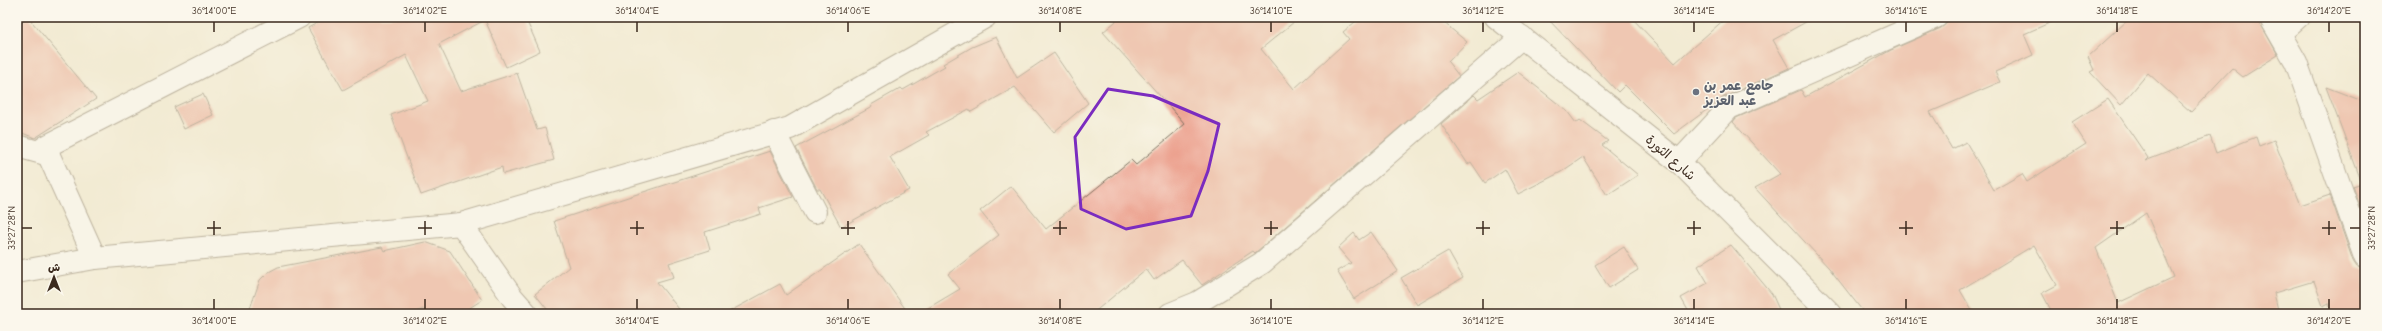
<svg xmlns="http://www.w3.org/2000/svg" width="2382" height="331" font-family="'Comic Neue','Playpen Sans Arabic',sans-serif">
  <style>
    .building { fill: #eb9c89; fill-rule: evenodd }
    .lines { fill: none; stroke-linecap: round; stroke-linejoin: round }
    .minor-casing { stroke: #7b6e5d; stroke-width: 24 }
    .tertiary-casing { stroke: #7b6e5d; stroke-width: 24 }
    .secondary-casing { stroke: #7b6e5d; stroke-width: 24 }
    .minor { stroke: #fff; stroke-width: 22 }
    .tertiary { stroke: #fff; stroke-width: 22 }
    .secondary { stroke: #fff; stroke-width: 22 }
    .marked { fill: none; stroke: #7b2cbf; stroke-width: 3; stroke-linejoin: round }
    .ticks { fill: none; stroke: #3b2a1e; stroke-width: 1.5 }
    .worship-dot { fill: #6b7280; stroke: #fbf7ec; stroke-width: 1.5 }
    .labels { text-anchor: middle; stroke-width: 3; stroke-linejoin: round; paint-order: stroke }
    .worship-label { font-size: 13px; font-weight: bold; fill: #5b616d; stroke: #fbf7ec; text-anchor: start }
    .street-label { font-size: 13px; fill: #3b2a1e; stroke: #fbf7ec }
    .neatline { fill: none; stroke: #3b2a1e; stroke-width: 1.5 }
    .ticks-label { font-size: 10px; text-anchor: middle; fill: #3b2a1e }
  </style>
  <rect width="100%" height="100%" fill="#fbf7ec"/>
  <filter id="ink" filterUnits="userSpaceOnUse"><feTurbulence type="fractalNoise" baseFrequency=".025" numOctaves="2"/><feDisplacementMap in="SourceGraphic" scale="8" xChannelSelector="R" yChannelSelector="G"/><feConvolveMatrix kernelMatrix="1 2 1 2 8 2 1 2 1" color-interpolation-filters="sRGB"/></filter>
  <filter id="wash" filterUnits="userSpaceOnUse"><feTurbulence type="fractalNoise" baseFrequency=".012" numOctaves="4" result="noise"/><feDisplacementMap in="SourceGraphic" scale="16" xChannelSelector="R" yChannelSelector="G"/><feGaussianBlur stdDeviation="0.9" result="paint"/><feColorMatrix in="noise" values="0 0 0 0 0 0 0 0 0 0 0 0 0 0 0 0 0 1.4 0 .05"/><feComposite in="paint" operator="in"/></filter>
  <g filter="url(#wash)">
    <rect width="100%" height="100%" fill="#f2ebd3"/>
    <g id="blocks">
      <g class="building">
        <polygon points="28,17 96,99 35,138 17,131 17,28"/>
        <polygon points="328,17 525,17 540,51 506,67 485,20 439,44 461,91 517,73 537,130 545,128 554,160 503,174 502,167 421,195 391,115 428,101 406,55 343,90 308,28"/>
        <polygon points="1121,17 1300,17 1261,49 1294,89 1349,39 1343,32 1361,17 1437,17 1467,42 1448,62 1459,76 1255,253 1253,251 1202,285 1182,260 1154,280 1146,269 1092,314 918,314 960,289 948,274 999,235 980,211 1011,186 1046,229 1131,160 1136,165 1185,124 1103,32"/>
        <polygon points="1546,17 1631,17 1675,63 1727,17 1815,17 1773,40 1789,68 1724,97 1674,134 1625,85 1618,92"/>
        <path d="M1948 17H2063L2024 34 2033 55 1995 72 2000 82 1930 112 1952 149 1966 142 1994 190 2022 174 2027 182 2086 144 2072 122 2108 99 2148 158 2145 161 2210 136 2216 153 2256 137 2259 146 2274 140 2300 205 2330 195 2353 261 2357 267 2365 269V314H2332L2329 303 2323 306 2314 281 2274 293 2279 314H2053L2042 293 2057 285 2034 245 1960 290 1974 314H1865L1829 268 1755 188 1780 174 1733 122 1736 118 1801 90 1805 97 1891 50 1941 28 1946 24ZM2146 213 2174 277 2118 303 2096 248Z"/>
        <polygon points="2131,17 2254,17 2259,21 2278,55 2243,77 2232,68 2191,112 2148,73 2121,105 2090,72 2094,70 2088,57"/>
        <polygon points="996,37 1017,78 1054,53 1088,103 1054,132 1015,87 971,112 969,109 926,132 929,135 890,157 909,190 841,227 820,189 817,189 796,148 872,107 871,105 901,88 903,90 945,66 943,64 972,47"/>
        <polygon points="1518,72 1567,111 1576,123 1580,120 1608,141 1602,145 1638,175 1607,195 1583,157 1561,172 1518,194 1505,169 1485,183 1471,162 1468,164 1441,124 1474,95 1478,99"/>
        <polygon points="2326,87 2365,102 2365,220 2353,186 2362,183"/>
        <polygon points="203,94 213,115 184,129 174,107"/>
        <polygon points="770,151 793,197 759,208 761,214 705,232 710,250 669,263 674,277 657,282 683,314 551,314 535,294 569,267 554,221"/>
        <polygon points="1371,232 1398,271 1354,299 1337,271 1351,263 1338,248 1354,233 1359,240"/>
        <polygon points="425,242 450,251 482,300 460,314 427,314 423,309 410,314 248,314 260,280 267,273 278,267 382,247 384,251"/>
        <polygon points="859,244 909,314 725,314 780,284 786,295"/>
        <polygon points="1731,245 1772,294 1781,314 1690,314 1681,298 1708,283 1698,266"/>
        <polygon points="1624,247 1638,270 1609,288 1595,265"/>
        <polygon points="1448,251 1463,278 1417,305 1401,278"/>
      </g>
    </g>
  </g>
  <g filter="url(#ink)">
    <use href="#blocks" fill-opacity="0" stroke="#7b6e5d" stroke-width="1"/>
    <g class="lines">
      <defs>
        <g id="minor">
          <polyline points="2270,17 2296,62 2365,257"/>
          <polyline points="2280,33 2298,17"/>
          <polyline points="774,132 815,212"/>
          <polyline points="17,146 49,155"/>
          <polyline points="1679,162 1729,108 1936,17"/>
          <polyline points="461,224 512,297 527,314"/>
          <polyline points="95,258 45,147 299,17"/>
          <polyline points="1170,314 1197,303 1262,263 1522,37"/>
        </g>
        <polyline id="tertiary" points="17,272 95,258 461,224 790,128 985,17"/>
        <polyline id="secondary" points="1496,17 1679,162 1831,314"/>
      </defs>
      <use href="#minor" class="minor-casing"/>
      <use href="#tertiary" class="tertiary-casing"/>
      <use href="#secondary" class="secondary-casing"/>
      <use href="#minor" class="minor"/>
      <use href="#tertiary" class="tertiary"/>
      <use href="#secondary" class="secondary"/>
    </g>
  </g>
  <path d="M0 0H2382V331H0ZM1108 89 1153 96 1219 124 1208 171 1191 216 1126 229 1081 209 1075 137Z" fill="#f2ebd3" fill-opacity=".55" fill-rule="evenodd"/>
  <path class="marked" d="M1108 89 1153 96 1219 124 1208 171 1191 216 1126 229 1081 209 1075 137Z"/>
  <path class="ticks" d="M214 22V32M425 22V32M637 22V32M848 22V32M1060 22V32M1271 22V32M1483 22V32M1694 22V32M1906 22V32M2117 22V32M2329 22V32M214 221V235M425 221V235M637 221V235M848 221V235M1060 221V235M1271 221V235M1483 221V235M1694 221V235M1906 221V235M2117 221V235M2329 221V235M22 228H32M207 228H221M418 228H432M630 228H644M841 228H855M1053 228H1067M1264 228H1278M1476 228H1490M1687 228H1701M1899 228H1913M2110 228H2124M2322 228H2336M2350 228H2360M214 299V309M425 299V309M637 299V309M848 299V309M1060 299V309M1271 299V309M1483 299V309M1694 299V309M1906 299V309M2117 299V309M2329 299V309"/>
  <circle class="worship-dot" cx="1696" cy="92" r="4"/>
  <g class="labels">
    <g class="worship-label">
      <text x="1704" y="90">جامع عمر بن<tspan x="1704" dy="15">عبد العزيز</tspan></text>
    </g>
    <g class="street-label">
      <text transform="translate(1671 157) rotate(41)" y="5">شارع الثورة</text>
    </g>
  </g>
  <rect width="2382" height="331" fill="none" stroke="#fbf7ec" stroke-width="44"/>
  <g transform="translate(54 277)" stroke="#fbf7ec" stroke-width="3" paint-order="stroke">
  <path d="M0-3L7 15L0 10L-7 15Z" fill="#3b2a1e"/>
  <text y="-6" font-size="11" font-weight="bold" text-anchor="middle" fill="#3b2a1e">ش</text>
  </g>
  <rect x="22" y="22" width="2338" height="287" class="neatline"/>
  <g class="ticks-label">
    <text x="214" y="14">36°14'00"E</text>
    <text x="425" y="14">36°14'02"E</text>
    <text x="637" y="14">36°14'04"E</text>
    <text x="848" y="14">36°14'06"E</text>
    <text x="1060" y="14">36°14'08"E</text>
    <text x="1271" y="14">36°14'10"E</text>
    <text x="1483" y="14">36°14'12"E</text>
    <text x="1694" y="14">36°14'14"E</text>
    <text x="1906" y="14">36°14'16"E</text>
    <text x="2117" y="14">36°14'18"E</text>
    <text x="2329" y="14">36°14'20"E</text>
    <text transform="translate(11 228) rotate(-90)" y="4">33°27'28"N</text>
    <text transform="translate(2371 228) rotate(-90)" y="4">33°27'28"N</text>
    <text x="214" y="324">36°14'00"E</text>
    <text x="425" y="324">36°14'02"E</text>
    <text x="637" y="324">36°14'04"E</text>
    <text x="848" y="324">36°14'06"E</text>
    <text x="1060" y="324">36°14'08"E</text>
    <text x="1271" y="324">36°14'10"E</text>
    <text x="1483" y="324">36°14'12"E</text>
    <text x="1694" y="324">36°14'14"E</text>
    <text x="1906" y="324">36°14'16"E</text>
    <text x="2117" y="324">36°14'18"E</text>
    <text x="2329" y="324">36°14'20"E</text>
  </g>
</svg>
